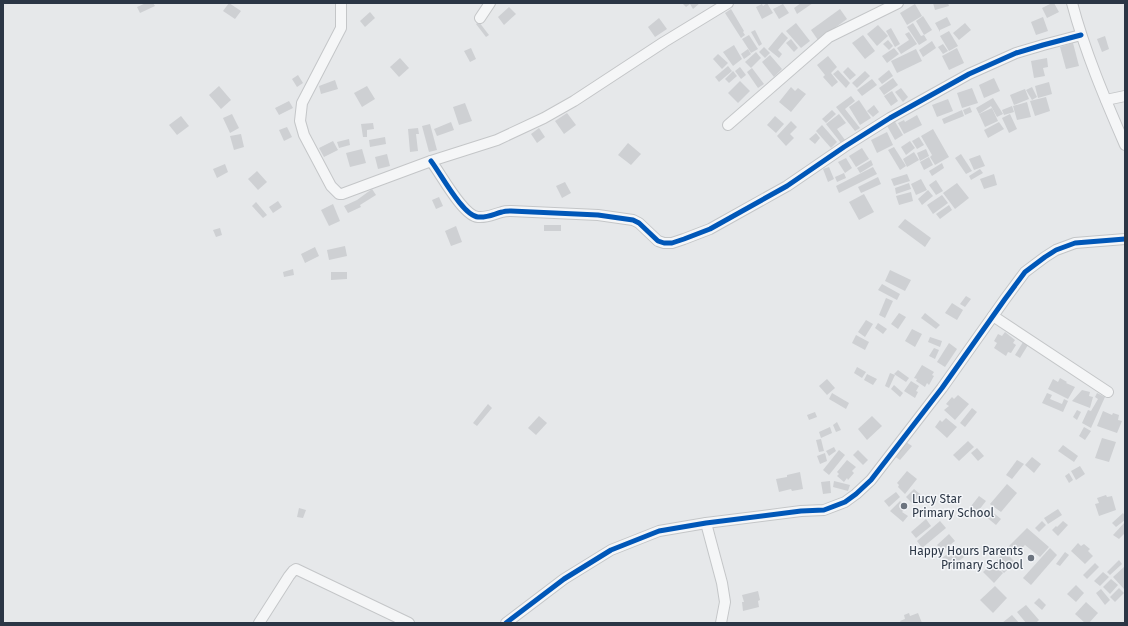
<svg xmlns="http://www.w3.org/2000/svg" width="1128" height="626" font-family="'Fira Sans',sans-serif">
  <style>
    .building { fill: #ced0d3 }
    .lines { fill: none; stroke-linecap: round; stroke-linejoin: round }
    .street-casing { stroke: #c4c6c8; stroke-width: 12 }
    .street { stroke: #f5f6f7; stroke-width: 10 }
    .cycleway-casing { stroke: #f4f6f9; stroke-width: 8 }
    .cycleway { stroke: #0057b8; stroke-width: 5 }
    .poi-dot { fill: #6c747f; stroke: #f4f6f9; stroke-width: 1.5 }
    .labels { text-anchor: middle; stroke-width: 3; stroke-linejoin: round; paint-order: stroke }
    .poi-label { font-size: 12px; fill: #2b3645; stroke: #f4f6f9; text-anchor: start }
  </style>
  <rect width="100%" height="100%" fill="#e6e8ea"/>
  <g class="building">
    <polygon points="146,3 153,3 155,6 140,13 137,7"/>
    <polygon points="229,3 241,11 235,19 223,11"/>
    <polygon points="682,3 700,3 693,9 690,4 686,7"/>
    <polygon points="767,3 773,13 762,19 756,7 762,4 763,6"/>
    <polygon points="801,3 813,3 797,14 794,8"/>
    <polygon points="933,3 948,3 949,6 935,10"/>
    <polygon points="1052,3 1054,3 1059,12 1047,18 1042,8"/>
    <polygon points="783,4 789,13 779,19 773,9"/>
    <polygon points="915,4 922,16 907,25 900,13"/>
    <polygon points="509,7 516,14 504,25 498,17"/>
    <polygon points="731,9 744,31 743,32 745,35 741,38 725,13"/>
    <polygon points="840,9 847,19 818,40 811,30"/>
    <polygon points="370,12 375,18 365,27 360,21"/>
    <polygon points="923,16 932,30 924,35 916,21"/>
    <polygon points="947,17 951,25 940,30 940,32 935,23"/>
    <polygon points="1043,17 1048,31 1036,35 1031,22"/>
    <polygon points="659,18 667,29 655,37 648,27"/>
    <polygon points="479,22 489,35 486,37 476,24"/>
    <polygon points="796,23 810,41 801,48 786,31"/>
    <polygon points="913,23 921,36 924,35 927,40 919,45 907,27"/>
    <polygon points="965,23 971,30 959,40 953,33"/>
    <polygon points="878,25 888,36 877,46 867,34"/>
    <polygon points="891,28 900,44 895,47 886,31"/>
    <polygon points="755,30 762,44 759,46 751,32"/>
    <polygon points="949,31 958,46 949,51 940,36"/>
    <polygon points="782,32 788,38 778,50 782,54 779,58 768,49"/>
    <polygon points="909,32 917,44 901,54 897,48 909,40 905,34"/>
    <polygon points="749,35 758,49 751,53 742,39"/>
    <polygon points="863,35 875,51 865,59 852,43"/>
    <polygon points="1105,36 1109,49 1102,52 1097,39"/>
    <polygon points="791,39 798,48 794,52 786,43"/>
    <polygon points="888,40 893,46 889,50 883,44"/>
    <polygon points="932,41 936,48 923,57 919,50"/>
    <polygon points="1073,43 1079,66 1066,69 1060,47"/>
    <polygon points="943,44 948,51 943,54 938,47"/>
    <polygon points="734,45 742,59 733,66 723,52"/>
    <polygon points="764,47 770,53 765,58 759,52"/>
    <polygon points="471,48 476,59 470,62 464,51"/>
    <polygon points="894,48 899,54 887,63 882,56"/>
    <polygon points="957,48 964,63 949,70 942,56"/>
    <polygon points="748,49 751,54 744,59 741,54"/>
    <polygon points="916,49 922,61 897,73 891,61"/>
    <polygon points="756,52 761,58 751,68 745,62"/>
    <polygon points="718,54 728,63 722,69 713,59"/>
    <polygon points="770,55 782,69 774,77 762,62"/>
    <polygon points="828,56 837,67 831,73 838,82 832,87 823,77 825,75 817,65"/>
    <polygon points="400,58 409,68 399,77 390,67"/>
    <polygon points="1047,58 1048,67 1043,68 1045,76 1034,78 1031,61"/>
    <polygon points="728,66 732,71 719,82 715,77"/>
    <polygon points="740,67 746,75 741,79 735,71"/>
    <polygon points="848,67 856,75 850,80 843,72"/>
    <polygon points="752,68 764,84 758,88 747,72"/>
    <polygon points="838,70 850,83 846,88 833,74"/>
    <polygon points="889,70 893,76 882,84 878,79"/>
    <polygon points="733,71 737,76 729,83 725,79"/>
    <polygon points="865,71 870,76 857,88 852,83"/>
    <polygon points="298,75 303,83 297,87 292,79"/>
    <polygon points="893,78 898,85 884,95 879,88"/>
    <polygon points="994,78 1000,91 984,98 979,85"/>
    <polygon points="872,79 877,85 862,96 857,90"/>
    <polygon points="335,80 338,89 321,94 319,86"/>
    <polygon points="740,81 750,91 738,103 728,93"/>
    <polygon points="1049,82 1052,94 1038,98 1035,86"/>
    <polygon points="219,86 231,100 221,109 209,95"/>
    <polygon points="367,86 375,99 362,107 354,93"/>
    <polygon points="791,87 795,91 798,88 806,94 791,112 779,102"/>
    <polygon points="1032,87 1037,97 1032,100 1026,90"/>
    <polygon points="901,88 908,97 903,102 895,92"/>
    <polygon points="972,88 978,103 962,108 957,93"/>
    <polygon points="1025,89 1029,99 1014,105 1010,95"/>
    <polygon points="892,91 898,101 891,106 884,96"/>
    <polygon points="851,96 855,101 845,109 860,128 855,131 836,107"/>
    <polygon points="1046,97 1050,111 1035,116 1030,101"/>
    <polygon points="993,98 1003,114 997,117 991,106 979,114 976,108"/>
    <polygon points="948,99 953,111 937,117 932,105"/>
    <polygon points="859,100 871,118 860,125 849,107"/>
    <polygon points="289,101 293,108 279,115 275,108"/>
    <polygon points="1027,102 1031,117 1017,120 1013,106"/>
    <polygon points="465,103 472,121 459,125 453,107"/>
    <polygon points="874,105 879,112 873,117 867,111"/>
    <polygon points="1012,106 1014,112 1004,115 1002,110"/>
    <polygon points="970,107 972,112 965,115 963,110"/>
    <polygon points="992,108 998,121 985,127 979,114"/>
    <polygon points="832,110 836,114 826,123 822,119"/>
    <polygon points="962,110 964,116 944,124 942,119"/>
    <polygon points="567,113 576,125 564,134 555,121"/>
    <polygon points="232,114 239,128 230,133 223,118"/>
    <polygon points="839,114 846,123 837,129 845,140 841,143 826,124"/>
    <polygon points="1010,114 1017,129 1009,133 1002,118"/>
    <polygon points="917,115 922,125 904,134 898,123 904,120 905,122"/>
    <polygon points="181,116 189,126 177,135 169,125"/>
    <polygon points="775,116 784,124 776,133 767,125"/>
    <polygon points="894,120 903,135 895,140 886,124"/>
    <polygon points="791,121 797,127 790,134 794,138 786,146 777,136"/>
    <polygon points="451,122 454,130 437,136 434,129"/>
    <polygon points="999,122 1004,129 988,138 984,130"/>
    <polygon points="373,123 374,129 367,130 367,137 363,137 361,124"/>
    <polygon points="430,124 437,150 429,152 422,126"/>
    <polygon points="822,125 837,142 831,148 816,131"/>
    <polygon points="287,127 292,137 284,141 279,130"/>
    <polygon points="418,128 419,134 416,134 418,151 410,152 408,129"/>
    <polygon points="539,128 545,137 537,143 531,134"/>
    <polygon points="933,129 949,157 935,165 930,157 932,155 921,136"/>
    <polygon points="887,132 893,145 877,153 871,140"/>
    <polygon points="816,133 820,138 815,144 809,139"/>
    <polygon points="241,134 244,147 234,150 230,136"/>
    <polygon points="385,137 386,144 370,147 369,140"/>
    <polygon points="919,137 924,145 917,149 912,141"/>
    <polygon points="349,139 350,145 339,148 337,142"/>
    <polygon points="333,141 338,150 324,157 319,148"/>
    <polygon points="910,141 915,148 906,155 901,147"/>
    <polygon points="628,143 641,154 631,165 618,155"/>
    <polygon points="894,147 906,166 900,170 888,150"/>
    <polygon points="862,148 869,159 856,167 849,156"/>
    <polygon points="362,149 366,163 350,167 346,153"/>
    <polygon points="926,149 929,156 920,161 917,153"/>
    <polygon points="914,152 919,160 907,167 903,159"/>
    <polygon points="387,154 390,166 378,169 375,157"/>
    <polygon points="961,154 972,171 966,174 955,158"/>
    <polygon points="980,155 985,166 974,170 969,159"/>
    <polygon points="929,157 933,165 924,170 920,162"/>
    <polygon points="846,158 852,168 845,173 838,162"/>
    <polygon points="871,160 873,165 860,173 857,168"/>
    <polygon points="942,163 944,168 932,176 929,171"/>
    <polygon points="225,164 228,172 217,178 213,169"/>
    <polygon points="829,167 834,179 828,182 823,169"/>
    <polygon points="873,167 877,174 839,193 836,186"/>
    <polygon points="980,169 983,173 971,180 969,176"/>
    <polygon points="257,171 267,182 258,190 248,179"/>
    <polygon points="844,173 846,178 837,182 835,177"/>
    <polygon points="907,174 910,181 894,186 891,179"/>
    <polygon points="994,174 997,185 984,189 980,179"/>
    <polygon points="878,177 881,184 861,193 858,187"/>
    <polygon points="921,179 927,190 916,195 911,184"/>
    <polygon points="936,180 943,191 936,195 929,185"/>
    <polygon points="565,182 571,193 562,198 556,186"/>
    <polygon points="909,183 911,189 896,194 895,188"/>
    <polygon points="957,183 969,198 955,209 943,193"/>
    <polygon points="372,189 376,195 360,205 361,207 348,213 344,206 357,200"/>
    <polygon points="928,190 933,196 922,205 918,199"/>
    <polygon points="911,192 913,201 899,205 896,196"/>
    <polygon points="864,194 874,212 859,220 849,202"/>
    <polygon points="942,195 948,203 933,214 927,205"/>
    <polygon points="439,197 443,206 436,209 432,200"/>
    <polygon points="278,201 282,207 273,213 269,207"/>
    <polygon points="256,202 267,215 263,218 252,206"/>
    <polygon points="333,204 340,221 329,226 321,210"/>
    <polygon points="949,205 952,210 940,219 936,214"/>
    <polygon points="905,219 931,238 925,247 898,227"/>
    <rect x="544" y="225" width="17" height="6"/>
    <polygon points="456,226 462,242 451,246 445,231"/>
    <polygon points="220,228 222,235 216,237 213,230"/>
    <polygon points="345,246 347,256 329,260 327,250"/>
    <polygon points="315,247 319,256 305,263 301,254"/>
    <polygon points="293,269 294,275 284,277 283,272"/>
    <polygon points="890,270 911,280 905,291 885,281"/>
    <polygon points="331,272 347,272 347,279 331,280"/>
    <polygon points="882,284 900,294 897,300 878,290"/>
    <polygon points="966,296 971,299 965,307 960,304"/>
    <polygon points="886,298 893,301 885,318 879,315"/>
    <polygon points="952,303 963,310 957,320 945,313"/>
    <polygon points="899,313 906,317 898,329 891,324"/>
    <polygon points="925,313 940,325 936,329 921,318"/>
    <polygon points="866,320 873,324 865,337 858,332"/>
    <polygon points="878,323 887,329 883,334 875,328"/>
    <polygon points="912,329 922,334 915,347 905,341"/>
    <polygon points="1005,332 1015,340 1013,343 1016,345 1011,353 1008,352 1006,356 994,348 997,343 994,341 998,334 1002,336"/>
    <polygon points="856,335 869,342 865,350 852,343"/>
    <polygon points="930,337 942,341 940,347 928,342"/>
    <polygon points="1023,342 1028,345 1020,358 1015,355"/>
    <polygon points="949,343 957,349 945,367 937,362"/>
    <polygon points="934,348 939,350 935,359 929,356"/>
    <polygon points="922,365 934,372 932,375 934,376 929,385 927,383 925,387 916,381 917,379 914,378"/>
    <polygon points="857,367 866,372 862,378 854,373"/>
    <polygon points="898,370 909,378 906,382 894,374"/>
    <polygon points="890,373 895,375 889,388 885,386"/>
    <polygon points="867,374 877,379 873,385 864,380"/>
    <polygon points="1060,378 1067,382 1066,383 1075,387 1068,399 1048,389 1053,379 1058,382"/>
    <polygon points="827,379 835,388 827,395 819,386"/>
    <polygon points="911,381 919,386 916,391 918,392 915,398 904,391"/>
    <polygon points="894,385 903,393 900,397 891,389"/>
    <polygon points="1082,390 1090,392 1089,396 1093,397 1090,408 1072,401"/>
    <polygon points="832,393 849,403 846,409 829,399"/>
    <polygon points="1047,393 1052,395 1050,399 1062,404 1064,399 1068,401 1063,412 1042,403"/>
    <polygon points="1097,393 1105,397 1091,428 1082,423 1088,410 1091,411 1098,399 1095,397"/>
    <polygon points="958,395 969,404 955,420 944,410 949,406 946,404 952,397 954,399"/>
    <polygon points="488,404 492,408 477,426 473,423"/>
    <polygon points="972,408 977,412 965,427 960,423"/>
    <polygon points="1077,410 1081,412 1077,420 1073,417"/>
    <polygon points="1103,411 1112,415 1113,413 1119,415 1118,420 1122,421 1117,433 1097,426"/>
    <polygon points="815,412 817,417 809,420 807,415"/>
    <polygon points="539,416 547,423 536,435 528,428"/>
    <polygon points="872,416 882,426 867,440 858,429"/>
    <polygon points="946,418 957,427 947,438 935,427 940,420 942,422"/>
    <polygon points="837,422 841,430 836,432 833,425"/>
    <polygon points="830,427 832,433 821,438 819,432"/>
    <polygon points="1084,427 1091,431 1085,440 1079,436"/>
    <polygon points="1102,438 1116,442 1109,462 1095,458"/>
    <polygon points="821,439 824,451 819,452 816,440"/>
    <polygon points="968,441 974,447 959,461 953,455"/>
    <polygon points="906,442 912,446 900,460 894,456"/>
    <polygon points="1063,445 1078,456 1074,462 1058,451"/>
    <polygon points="834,447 836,451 829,456 826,451"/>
    <polygon points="977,448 984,456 978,461 971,453"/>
    <polygon points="839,450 845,455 829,475 823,470"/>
    <polygon points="858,450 868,460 863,465 853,455"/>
    <polygon points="825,453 827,461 820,464 817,456"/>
    <polygon points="1032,457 1041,464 1034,473 1025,465"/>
    <polygon points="847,460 856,467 852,471 854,473 848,480 847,478 844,482 837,476 839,474 837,472"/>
    <polygon points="1017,460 1024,464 1012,479 1006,475"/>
    <polygon points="1080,466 1085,474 1076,480 1071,471"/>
    <polygon points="907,471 917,479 905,494 898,487 899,485 897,483"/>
    <polygon points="800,472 803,489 792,491 791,489 779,492 776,479 787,477 787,475"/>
    <polygon points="1069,473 1073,480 1069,483 1065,476"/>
    <polygon points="830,481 831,493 823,494 821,482"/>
    <polygon points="834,481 850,485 848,491 833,487"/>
    <polygon points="1007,484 1017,493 1001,512 990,504"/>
    <polygon points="914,489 921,495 912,503 906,497"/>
    <polygon points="896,492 900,497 889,507 884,501"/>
    <polygon points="1106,495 1107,497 1112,496 1116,510 1099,516 1095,504 1099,503 1097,498"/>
    <polygon points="979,496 986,501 975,515 968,510"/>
    <polygon points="900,501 907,507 902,512 908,516 903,522 890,511"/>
    <polygon points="299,508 306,510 303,518 297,517"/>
    <polygon points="1058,509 1062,515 1048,524 1044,518"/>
    <polygon points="990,510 1001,519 996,525 985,516"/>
    <polygon points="1123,513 1125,516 1125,520 1116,527 1112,523"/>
    <polygon points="926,519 931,526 916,538 911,532"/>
    <polygon points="940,521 946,528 922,548 917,541"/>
    <polygon points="1042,521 1046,525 1039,532 1035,528"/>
    <polygon points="1063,521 1068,525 1058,536 1052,530 1056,526 1057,527"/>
    <polygon points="1125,522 1125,533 1119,539 1113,535"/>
    <polygon points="1027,528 1049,547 1040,557 1025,545 1015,555 1007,548"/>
    <polygon points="949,534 955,541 942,551 937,545"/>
    <polygon points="1078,543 1081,546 1084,544 1090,549 1088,551 1093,556 1085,564 1071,551"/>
    <polygon points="957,547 964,557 950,568 942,558"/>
    <polygon points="1050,548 1057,555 1031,585 1023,578"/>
    <polygon points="1005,552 1015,562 1004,573 994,563"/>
    <polygon points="1065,552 1069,555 1060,566 1056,564"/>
    <polygon points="1119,560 1122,564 1110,575 1107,572"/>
    <polygon points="993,563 1003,573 994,583 983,572"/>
    <polygon points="1095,563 1099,567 1087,579 1083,575"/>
    <polygon points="1125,566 1125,588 1124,589 1113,577"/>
    <polygon points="1103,572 1109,577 1100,586 1094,581"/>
    <polygon points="1111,579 1118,585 1110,594 1103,587"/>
    <polygon points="1076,585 1084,593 1076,602 1067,594"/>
    <polygon points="995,586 1007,598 993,613 980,600"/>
    <polygon points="1119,588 1124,593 1115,602 1110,597"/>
    <polygon points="1101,589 1110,600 1105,605 1096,593"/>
    <polygon points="758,591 760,600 758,601 759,607 743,611 742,602 744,602 742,595"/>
    <polygon points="1039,598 1046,605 1042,610 1034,603"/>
    <polygon points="1086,602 1098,613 1089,623 1085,623 1075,614"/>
    <polygon points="1026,605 1039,620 1036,623 1026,623 1017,612"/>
    <polygon points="909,613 910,616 918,613 922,623 901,623 900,621 905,619 904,615"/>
    <polygon points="1012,615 1019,623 1002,623"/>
  </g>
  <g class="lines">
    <defs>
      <g id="street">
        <polyline points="341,3 341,28 302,103 300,121 304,135 331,186 339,194 342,194 431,161 497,140 544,118 574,101 664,42 728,3"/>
        <path d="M1072 3C1085 52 1105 99 1125 145"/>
        <polyline points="480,18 490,3"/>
        <polyline points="1106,100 1125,96"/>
        <polyline points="728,125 829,37 898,3"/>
        <path d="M431 161C441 174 463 216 478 217 487 218 494 214 502 212 505 211 508 211 511 211L598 215 633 220 639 223 658 241 664 243H672L684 239 710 229 787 186 844 147 890 118 969 74 1016 53 1043 45 1081 35"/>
        <polyline points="993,316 1108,392"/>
        <polyline points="706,523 722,583 725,602 721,623"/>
        <polyline points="259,623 289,576 293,571 296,569 409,623"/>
        <polyline points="506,623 564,579 611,550 659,531 706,523 801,511 824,510 845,502 856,494 871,480 942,388 1005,299 1025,272 1045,257 1056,250 1075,243 1125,239"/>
      </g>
    </defs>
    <use href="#street" class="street-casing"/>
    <use href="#street" class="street"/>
    <defs>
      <g id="cycleway">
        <path d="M431 161C441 174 463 216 478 217 487 218 494 214 502 212 505 211 508 211 511 211L598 215 633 220 639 223 658 241 664 243H672L684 239 710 229 787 186 844 147 890 118 969 74 1016 53 1043 45 1081 35"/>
        <polyline points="506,623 564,579 611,550 659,531 706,523 801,511 824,510 845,502 856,494 871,480 942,388 1005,299 1025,272 1045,257 1056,250 1075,243 1125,239"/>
      </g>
    </defs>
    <use href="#cycleway" class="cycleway-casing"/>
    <use href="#cycleway" class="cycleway"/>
  </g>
  <g class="poi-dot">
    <circle cx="904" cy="506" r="4"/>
    <circle cx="1031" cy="558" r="4"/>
  </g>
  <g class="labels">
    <g class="poi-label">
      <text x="912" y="503">Lucy Star<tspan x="912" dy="14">Primary School</tspan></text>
      <text x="1023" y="555" text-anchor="end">Happy Hours Parents<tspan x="1023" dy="14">Primary School</tspan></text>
    </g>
  </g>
  <rect width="1128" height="626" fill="none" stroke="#2b3645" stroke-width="8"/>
</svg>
